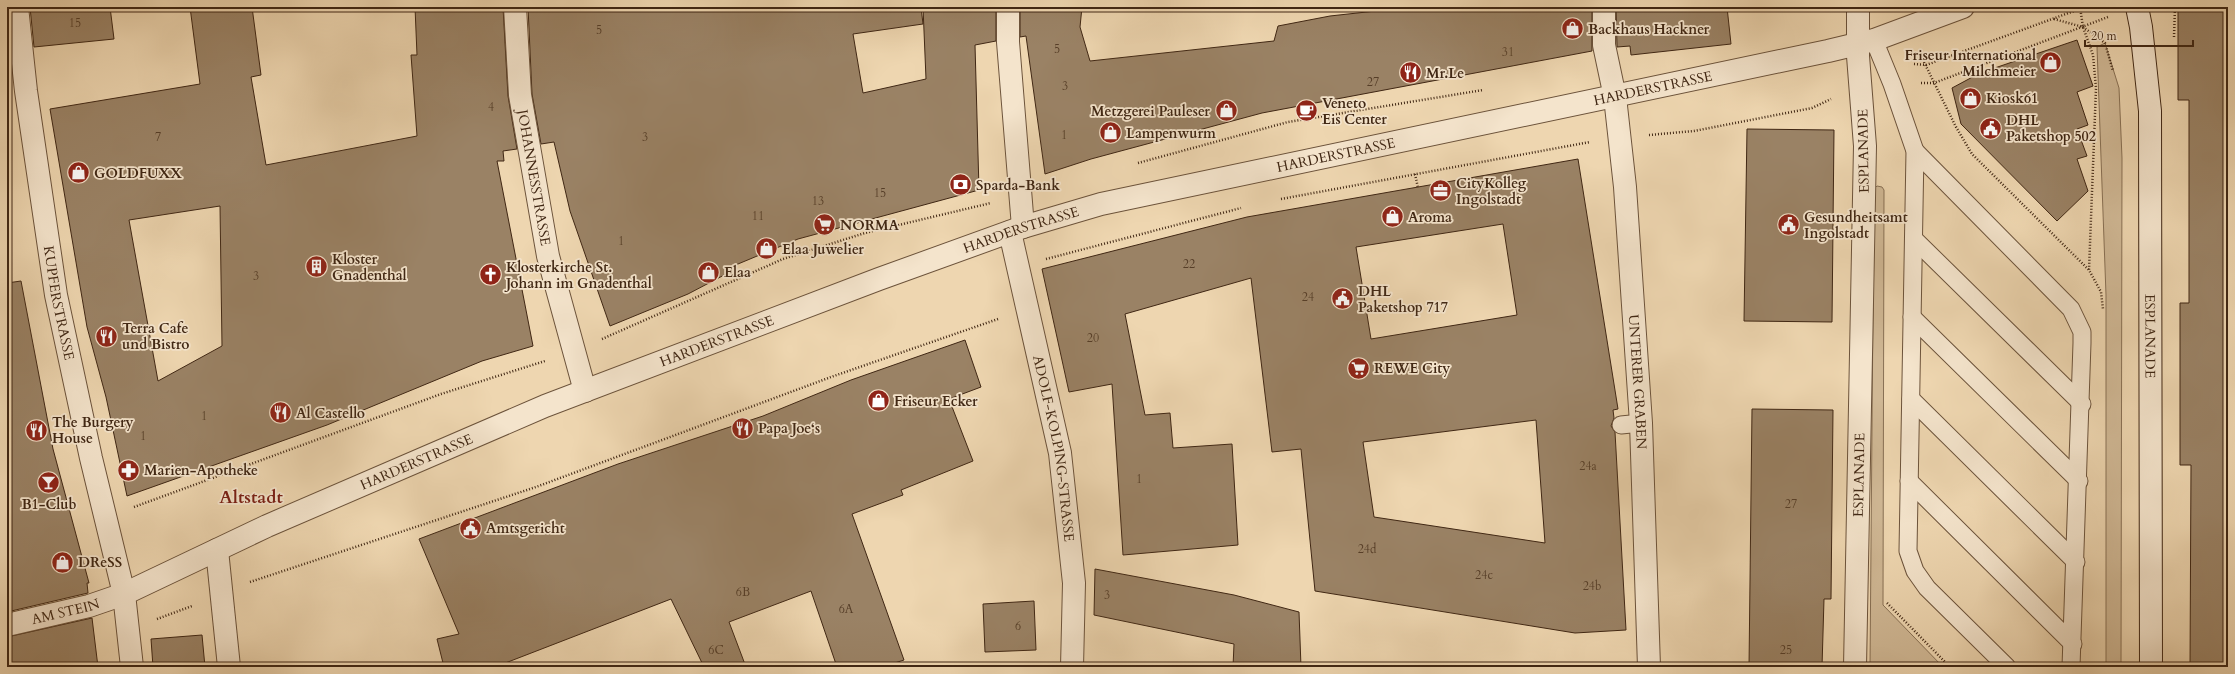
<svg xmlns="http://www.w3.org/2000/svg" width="2235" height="674" font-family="Cardo,serif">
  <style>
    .green { fill: #d0b895; stroke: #887054 }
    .building { fill: #9a8265; stroke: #402714; fill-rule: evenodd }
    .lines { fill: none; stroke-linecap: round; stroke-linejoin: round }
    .lane-casing { stroke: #6c533b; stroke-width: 19 }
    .street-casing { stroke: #6c533b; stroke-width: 24 }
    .secondary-casing { stroke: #402714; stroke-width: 24 }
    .path { stroke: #402714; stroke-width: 2.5; stroke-dasharray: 1 2; stroke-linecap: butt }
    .lane { stroke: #f4e4cc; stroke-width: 17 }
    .street { stroke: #f4e4cc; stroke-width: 22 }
    .secondary { stroke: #f4e4cc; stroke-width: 22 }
    .labels { text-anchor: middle; stroke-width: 3.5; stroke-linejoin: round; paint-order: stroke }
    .number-label { font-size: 12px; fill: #563e28 }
    .poi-label { font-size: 14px; font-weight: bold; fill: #402714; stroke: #f4e4cc; text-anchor: start }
    .street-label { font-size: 14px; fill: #402714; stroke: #f4e4cc }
    .district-label { font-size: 18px; font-weight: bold; fill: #7a1f14; stroke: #f4e4cc }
  </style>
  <rect width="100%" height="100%" fill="#eed6b0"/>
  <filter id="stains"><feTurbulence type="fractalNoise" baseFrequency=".005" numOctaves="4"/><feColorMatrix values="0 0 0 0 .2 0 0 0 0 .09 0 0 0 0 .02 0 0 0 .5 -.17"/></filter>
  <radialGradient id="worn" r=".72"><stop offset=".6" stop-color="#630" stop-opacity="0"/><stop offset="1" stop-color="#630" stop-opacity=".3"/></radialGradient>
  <g class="green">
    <polygon points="2105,43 2119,88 2122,158 2121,667 2106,667 2106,295 2097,47"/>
    <polygon points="1877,186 1882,187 1884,190 1883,605 1943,667 1870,667 1874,189"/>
  </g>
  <g class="building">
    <polygon points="30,7 110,7 114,39 34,47"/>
    <path d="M190 7H252L261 75 251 77 266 165 417 136 411 55H417L415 7H503L508 96 517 149 503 151 504 161H497L533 346 482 361 327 425 127 496 106 397 87 327 50 109 200 84ZM220 206 222 346 158 381 129 220Z"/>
    <polygon points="528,7 921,7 923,24 853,34 863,93 926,79 923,7 996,7 996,41 975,45 979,190 798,239 726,269 728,273 688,294 610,326 570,211 554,142 541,144 532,94"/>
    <polygon points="1020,7 1082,7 1080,27 1090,61 1274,41 1278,26 1330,16 1412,7 1592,7 1592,51 1262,113 1091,159 1045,174 1026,36 1020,37"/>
    <polygon points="1616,7 1727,7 1731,44 1631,55 1630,46 1617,47"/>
    <polygon points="2178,9 2228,9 2228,667 2190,667 2191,465 2180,465 2180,303 2189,303 2189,100 2178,100"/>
    <polygon points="2077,40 2093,86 2077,92 2088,125 2077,129 2087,156 2077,159 2088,191 2057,221 1961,124 1952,88 1980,73"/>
    <polygon points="1747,129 1834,130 1832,322 1744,321"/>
    <path d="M1578 159 1618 409 1613 410 1614 418 1611 426 1615 432 1626 630 1575 633 1315 591 1301 449 1272 452 1251 278 1125 314 1145 415 1170 413 1173 448 1232 444 1238 545 1123 555 1112 384 1069 392 1042 269 1247 217ZM1503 224 1517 315 1371 339 1356 247ZM1536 420 1545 543 1374 517 1363 442Z"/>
    <polygon points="21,281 53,449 89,583 87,583 88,593 7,612 7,283"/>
    <polygon points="965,340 981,387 949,399 973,461 901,490 903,495 852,514 904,660 882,667 837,667 811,591 729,622 746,667 704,667 671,599 495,667 444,667 437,639 459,634 419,539 618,464 763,416 851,380"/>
    <polygon points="1752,409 1833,410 1831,599 1824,599 1822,667 1749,667"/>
    <polygon points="1095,569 1234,595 1299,612 1301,667 1233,667 1234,644 1094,615"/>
    <polygon points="1034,601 1036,650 985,652 983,604"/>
    <polygon points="92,618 98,667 7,667 7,637"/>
    <polygon points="202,635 205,667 153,667 151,639"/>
  </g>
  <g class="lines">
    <defs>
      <g id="lane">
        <polyline points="1874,40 1892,84 1915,151 1908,551 1915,571 1927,588 2007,667"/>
        <polyline points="1915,151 2071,309 2082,332 2082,343 2071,667"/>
        <polyline points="1914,239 2082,404"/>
        <polyline points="1912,317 2079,481"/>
        <polyline points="1911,399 2076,562"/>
        <polyline points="1621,425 1641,423"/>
        <polyline points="1909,481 2073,644"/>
      </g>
      <g id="street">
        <path id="s1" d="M17 7 26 91 56 295 91 458 124 594 132 667"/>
        <path id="s2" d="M515 7 520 95 548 256 585 391"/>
        <polyline points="1008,7 1008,42 1023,227"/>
        <path id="s3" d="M1604 7V45L1615 97 1625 187 1641 423 1649 667"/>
        <path id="s4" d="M1010 232 1060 453 1074 583 1072 667"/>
        <polyline points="217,550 229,667"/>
        <path id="s5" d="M7 625 89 606 124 594 267 526 545 406 879 279 1023 227 1101 204 1828 51 1874 40 1963 7"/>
        <path id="s6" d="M1855 667 1865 146 1858 56V7"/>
      </g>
      <g id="secondary">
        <path id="s7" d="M2137 7 2141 27 2150 111 2151 667"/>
      </g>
    </defs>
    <use href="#lane" class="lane-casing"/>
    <use href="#street" class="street-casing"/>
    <use href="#secondary" class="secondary-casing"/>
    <g class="path">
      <polyline points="2080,7 2083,27 2093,55 2096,88 2089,270"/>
      <polyline points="2054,19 2083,27 2105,43 2113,71"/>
      <polyline points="2174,37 2175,7"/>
      <polyline points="1920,54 1956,127 1972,154 2089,270 2101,292 2103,309"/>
      <polyline points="1914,64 1926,65 2085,7"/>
      <polyline points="1921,83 1934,83 2108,17"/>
      <polyline points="1649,135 1694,131 1812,108 1831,99"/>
      <polyline points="1138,163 1288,122 1483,90"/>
      <polyline points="1415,174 1418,188"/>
      <polyline points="1281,199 1590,142"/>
      <polyline points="1046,259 1241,208"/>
      <polyline points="602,339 783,259 865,233 991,203"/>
      <polyline points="134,507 441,394 545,361"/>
      <polyline points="250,582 536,487 831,377 998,319"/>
      <polyline points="1887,603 1950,667"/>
      <polyline points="157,619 192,606"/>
    </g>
    <use href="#lane" class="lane"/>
    <use href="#street" class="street"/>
    <use href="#secondary" class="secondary"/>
  </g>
  <defs>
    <symbol id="shop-disc" viewBox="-11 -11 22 22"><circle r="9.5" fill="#8f2418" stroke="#f4e4cc"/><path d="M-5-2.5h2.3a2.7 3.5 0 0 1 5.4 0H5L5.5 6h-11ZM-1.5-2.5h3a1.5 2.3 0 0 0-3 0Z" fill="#fff"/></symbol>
    <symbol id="restaurant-disc" viewBox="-11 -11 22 22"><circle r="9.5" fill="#8f2418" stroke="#f4e4cc"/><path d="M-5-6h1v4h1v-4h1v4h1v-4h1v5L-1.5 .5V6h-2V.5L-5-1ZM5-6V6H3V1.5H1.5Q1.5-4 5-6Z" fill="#fff"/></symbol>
    <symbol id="cafe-disc" viewBox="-11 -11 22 22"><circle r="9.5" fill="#8f2418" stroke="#f4e4cc"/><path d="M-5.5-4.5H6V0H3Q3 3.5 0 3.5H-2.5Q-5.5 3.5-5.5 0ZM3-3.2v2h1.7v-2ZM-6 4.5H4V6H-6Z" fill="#fff"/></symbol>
    <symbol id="civic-disc" viewBox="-11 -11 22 22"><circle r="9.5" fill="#8f2418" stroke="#f4e4cc"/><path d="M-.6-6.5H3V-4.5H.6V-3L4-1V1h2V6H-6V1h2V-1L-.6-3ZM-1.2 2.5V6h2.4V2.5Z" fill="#fff"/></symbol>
    <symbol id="bank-disc" viewBox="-11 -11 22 22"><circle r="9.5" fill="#8f2418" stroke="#f4e4cc"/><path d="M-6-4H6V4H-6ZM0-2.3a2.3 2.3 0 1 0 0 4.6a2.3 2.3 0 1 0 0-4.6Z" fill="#fff"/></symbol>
    <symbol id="office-disc" viewBox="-11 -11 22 22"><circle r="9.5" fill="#8f2418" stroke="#f4e4cc"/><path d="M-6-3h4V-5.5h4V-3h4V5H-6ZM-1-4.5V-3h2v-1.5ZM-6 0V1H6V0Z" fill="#fff"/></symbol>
    <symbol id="supermarket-disc" viewBox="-11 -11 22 22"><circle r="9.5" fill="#8f2418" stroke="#f4e4cc"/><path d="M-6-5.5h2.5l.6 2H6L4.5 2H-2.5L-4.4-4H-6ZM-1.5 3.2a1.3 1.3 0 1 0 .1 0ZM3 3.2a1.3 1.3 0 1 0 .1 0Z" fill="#fff"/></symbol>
    <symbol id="building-disc" viewBox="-11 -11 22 22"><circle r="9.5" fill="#8f2418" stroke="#f4e4cc"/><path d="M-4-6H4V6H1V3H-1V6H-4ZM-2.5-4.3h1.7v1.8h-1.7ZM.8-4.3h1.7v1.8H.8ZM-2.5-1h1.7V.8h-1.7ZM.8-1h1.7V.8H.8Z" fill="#fff"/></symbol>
    <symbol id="church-disc" viewBox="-11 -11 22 22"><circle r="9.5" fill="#8f2418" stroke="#f4e4cc"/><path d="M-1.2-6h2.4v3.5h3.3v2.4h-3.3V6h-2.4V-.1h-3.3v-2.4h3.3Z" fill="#fff"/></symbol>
    <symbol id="pharmacy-disc" viewBox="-11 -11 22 22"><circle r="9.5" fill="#8f2418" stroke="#f4e4cc"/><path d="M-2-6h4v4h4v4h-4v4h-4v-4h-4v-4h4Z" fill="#fff"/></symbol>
    <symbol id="bar-disc" viewBox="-11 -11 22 22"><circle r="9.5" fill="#8f2418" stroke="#f4e4cc"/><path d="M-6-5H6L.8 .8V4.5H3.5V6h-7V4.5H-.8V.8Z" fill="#fff"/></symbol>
  </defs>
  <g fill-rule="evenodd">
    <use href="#shop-disc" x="1560" y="16" width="25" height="25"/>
    <use href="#shop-disc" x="2038" y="50" width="25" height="25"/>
    <use href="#restaurant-disc" x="1398" y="60" width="25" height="25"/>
    <use href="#shop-disc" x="1958" y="86" width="25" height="25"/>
    <use href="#shop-disc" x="1214" y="98" width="25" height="25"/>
    <use href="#cafe-disc" x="1294" y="98" width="25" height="25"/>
    <use href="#civic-disc" x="1978" y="116" width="25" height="25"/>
    <use href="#shop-disc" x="1098" y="120" width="25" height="25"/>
    <use href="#shop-disc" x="66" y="160" width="25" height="25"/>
    <use href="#bank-disc" x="948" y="172" width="25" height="25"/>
    <use href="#office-disc" x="1428" y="178" width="25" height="25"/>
    <use href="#shop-disc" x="1380" y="204" width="25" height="25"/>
    <use href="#supermarket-disc" x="812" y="212" width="25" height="25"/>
    <use href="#civic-disc" x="1776" y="212" width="25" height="25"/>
    <use href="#shop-disc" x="754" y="236" width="25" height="25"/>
    <use href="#building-disc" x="304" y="254" width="25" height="25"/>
    <use href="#shop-disc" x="696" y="260" width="25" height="25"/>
    <use href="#church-disc" x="478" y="262" width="25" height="25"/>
    <use href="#civic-disc" x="1330" y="286" width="25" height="25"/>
    <use href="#restaurant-disc" x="94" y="324" width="25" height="25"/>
    <use href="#supermarket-disc" x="1346" y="356" width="25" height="25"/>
    <use href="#shop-disc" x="866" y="388" width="25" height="25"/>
    <use href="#restaurant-disc" x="268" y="400" width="25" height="25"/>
    <use href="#restaurant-disc" x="730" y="416" width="25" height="25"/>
    <use href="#restaurant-disc" x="24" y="418" width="25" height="25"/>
    <use href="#pharmacy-disc" x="116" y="458" width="25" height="25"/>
    <use href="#bar-disc" x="36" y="470" width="25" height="25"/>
    <use href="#civic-disc" x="458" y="516" width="25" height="25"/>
    <use href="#shop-disc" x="50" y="550" width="25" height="25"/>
  </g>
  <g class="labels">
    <g class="number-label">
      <text x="75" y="27">15</text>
      <text x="599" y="34">5</text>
      <text x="1057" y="53">5</text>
      <text x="1508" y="56">31</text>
      <text x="1373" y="86">27</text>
      <text x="1065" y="90">3</text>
      <text x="491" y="111">4</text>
      <text x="1064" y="139">1</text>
      <text x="158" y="141">7</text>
      <text x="645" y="141">3</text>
      <text x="880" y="197">15</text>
      <text x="818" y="205">13</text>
      <text x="758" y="220">11</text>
      <text x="621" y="245">1</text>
      <text x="1189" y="268">22</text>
      <text x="256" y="280">3</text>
      <text x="1308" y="301">24</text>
      <text x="1093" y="342">20</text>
      <text x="204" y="420">1</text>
      <text x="143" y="440">1</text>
      <text x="1588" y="470">24a</text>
      <text x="1139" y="483">1</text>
      <text x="1791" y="508">27</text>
      <text x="1367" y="553">24d</text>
      <text x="1484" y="579">24c</text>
      <text x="1592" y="590">24b</text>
      <text x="743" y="596">6B</text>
      <text x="1107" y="599">3</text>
      <text x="846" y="613">6A</text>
      <text x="1018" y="630">6</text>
      <text x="716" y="654">6C</text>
      <text x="1786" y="654">25</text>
    </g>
    <g class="poi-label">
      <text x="1588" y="34">Backhaus Hackner</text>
      <text x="2036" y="60" text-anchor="end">Friseur International<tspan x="2036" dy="16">Milchmeier</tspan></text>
      <text x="1426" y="78">Mr.Le</text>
      <text x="1986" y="103">Kiosk61</text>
      <text x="1322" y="108">Veneto<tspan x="1322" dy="16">Eis Center</tspan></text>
      <text x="1210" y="116" text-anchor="end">Metzgerei Pauleser</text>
      <text x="2006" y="125">DHL<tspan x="2006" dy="16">Paketshop 502</tspan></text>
      <text x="1126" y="138">Lampenwurm</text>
      <text x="94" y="178">GOLDFUXX</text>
      <text x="1456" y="188">CityKolleg<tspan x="1456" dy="16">Ingolstadt</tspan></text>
      <text x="976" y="190">Sparda-Bank</text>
      <text x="1408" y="222">Aroma</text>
      <text x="1804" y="222">Gesundheitsamt<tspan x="1804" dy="16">Ingolstadt</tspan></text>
      <text x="840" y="230">NORMA</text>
      <text x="782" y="254">Elaa Juwelier</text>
      <text x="332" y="264">Kloster<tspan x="332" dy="16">Gnadenthal</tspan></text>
      <text x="506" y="272">Klosterkirche St.<tspan x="506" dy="16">Johann im Gnadenthal</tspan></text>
      <text x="724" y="277">Elaa</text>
      <text x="1358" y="296">DHL<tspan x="1358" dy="16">Paketshop 717</tspan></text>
      <text x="122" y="333">Terra Cafe<tspan x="122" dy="16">und Bistro</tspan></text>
      <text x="1374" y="373">REWE City</text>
      <text x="894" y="406">Friseur Ecker</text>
      <text x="296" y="418">Al Castello</text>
      <text x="52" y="427">The Burgery<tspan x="52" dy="16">House</tspan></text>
      <text x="758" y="433">Papa Joe‘s</text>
      <text x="144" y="475">Marien-Apotheke</text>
      <text x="49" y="509" text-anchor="middle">B1-Club</text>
      <text x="486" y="533">Amtsgericht</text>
      <text x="78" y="567">DReSS</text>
    </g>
    <g class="street-label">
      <text dy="5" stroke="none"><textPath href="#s5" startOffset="1738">HARDERSTRASSE</textPath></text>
      <text transform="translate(1863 151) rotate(-91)" y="5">ESPLANADE</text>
      <text dy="5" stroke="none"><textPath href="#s5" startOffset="1414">HARDERSTRASSE</textPath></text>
      <text dy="5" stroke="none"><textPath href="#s2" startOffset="172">JOHANNESSTRASSE</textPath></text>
      <text dy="5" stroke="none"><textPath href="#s5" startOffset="1090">HARDERSTRASSE</textPath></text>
      <text dy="5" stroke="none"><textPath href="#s1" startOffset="299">KUPFERSTRASSE</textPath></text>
      <text dy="5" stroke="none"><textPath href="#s7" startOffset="330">ESPLANADE</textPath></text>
      <text dy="5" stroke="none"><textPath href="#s5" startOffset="766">HARDERSTRASSE</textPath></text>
      <text dy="5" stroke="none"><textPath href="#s3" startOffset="377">UNTERER GRABEN</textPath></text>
      <text dy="5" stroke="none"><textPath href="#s4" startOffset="221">ADOLF-KOLPING-STRASSE</textPath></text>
      <text dy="5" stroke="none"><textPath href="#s5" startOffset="442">HARDERSTRASSE</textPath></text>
      <text dy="5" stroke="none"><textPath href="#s6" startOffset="192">ESPLANADE</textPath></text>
      <text dy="5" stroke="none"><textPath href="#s5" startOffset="60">AM STEIN</textPath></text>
    </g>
    <g class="district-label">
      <text x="251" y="503">Altstadt</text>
    </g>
  </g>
  <rect width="2235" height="674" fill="none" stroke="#eed6b0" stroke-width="24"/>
  <rect x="8" y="8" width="2219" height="658" fill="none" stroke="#402714" stroke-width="2"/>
  <rect x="12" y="12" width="2211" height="650" fill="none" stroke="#402714"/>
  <path d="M2085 40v6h108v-6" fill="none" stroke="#402714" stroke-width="2"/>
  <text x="2091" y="40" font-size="12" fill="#402714" stroke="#f4e4cc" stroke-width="3" paint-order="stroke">20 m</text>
  <rect width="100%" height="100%" filter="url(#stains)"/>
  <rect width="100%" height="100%" fill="url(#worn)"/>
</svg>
